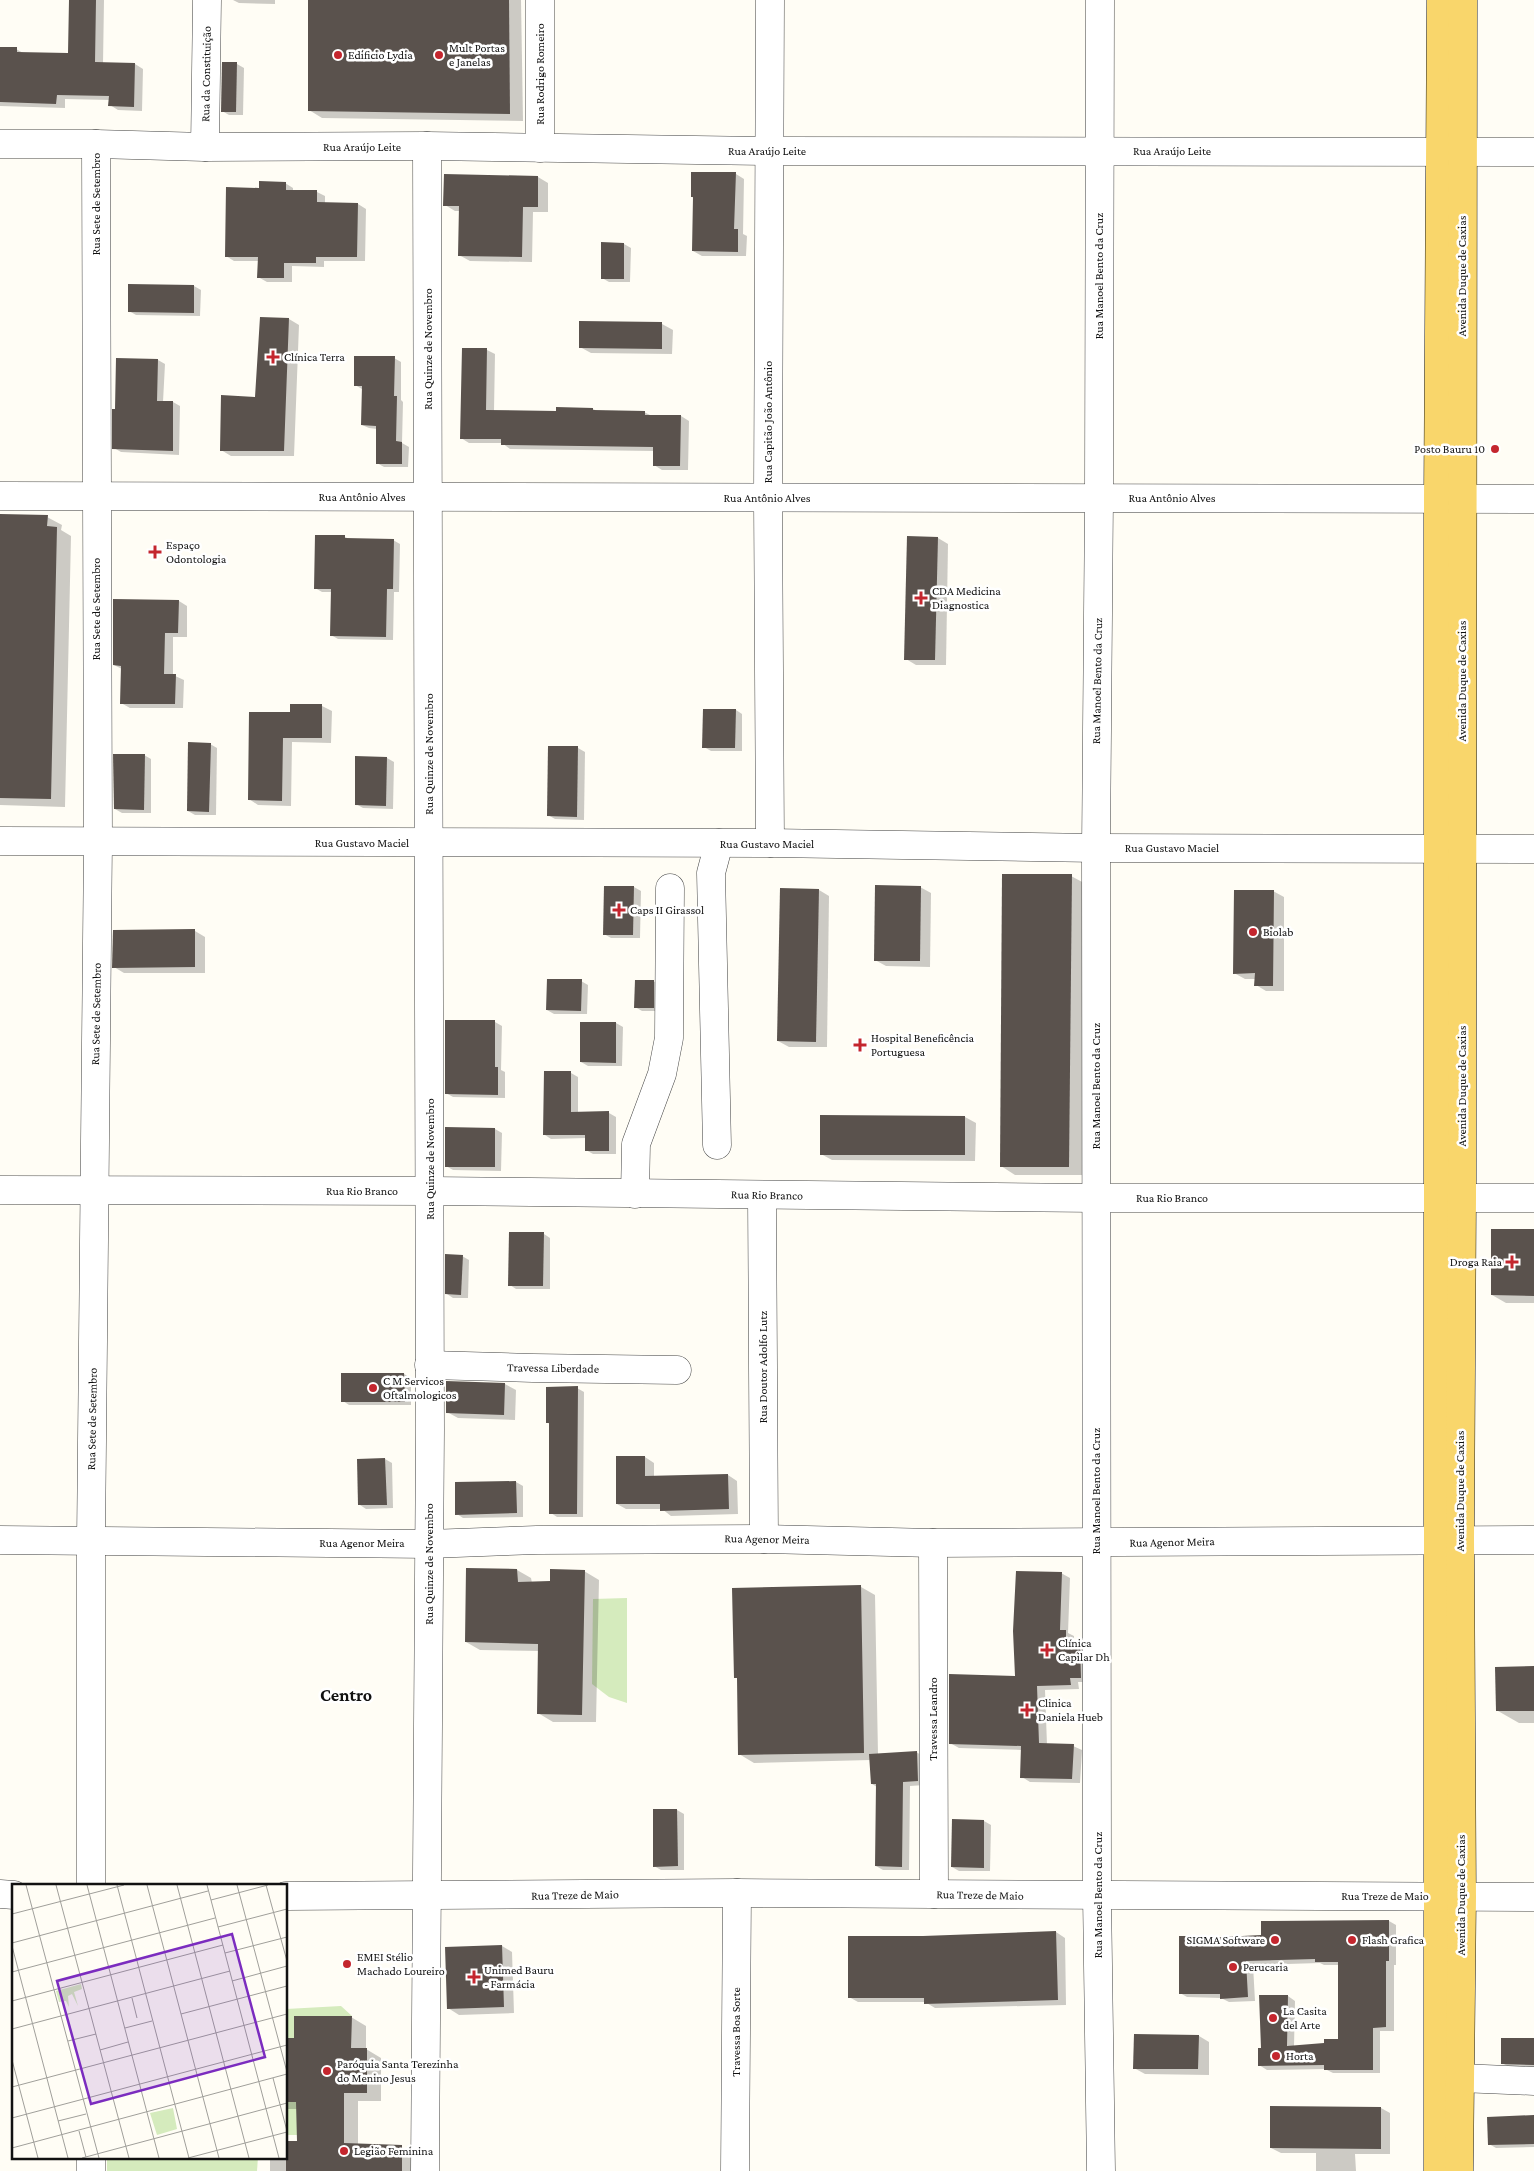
<svg xmlns="http://www.w3.org/2000/svg" width="1534" height="2171" font-family="'Crimson Pro',serif">
  <style>
    .green { fill: #d5ebbd }
    .shadow { fill: #0003 }
    .building { fill: #5a524d }
    .lines { fill: none; stroke-linecap: round; stroke-linejoin: round }
    .minor-casing { stroke: #444; stroke-width: 29 }
    .major-casing { stroke: #222; stroke-width: 29 }
    .minor { stroke: #fff; stroke-width: 28 }
    .major { stroke: #f9d66b; stroke-width: 28 }
    .poi-dot { fill: #c4262e; stroke: #fff; stroke-width: 2 }
    .labels { text-anchor: middle; stroke-width: 5; stroke-linejoin: round; paint-order: stroke }
    .poi-label { font-size: 12px; fill: #111; stroke: #fff; text-anchor: start }
    .street-label { font-size: 12px; fill: #111; stroke: #fff }
    .district-label { font-size: 18px; font-weight: bold; fill: #111; stroke: #fff }
    .inset-road { fill: none; stroke: #a09f9a; stroke-width: 1 }
    .view { fill: #7b2cbf; fill-opacity: 0.15; stroke: #7b2cbf; stroke-width: 2.5 }
    .inset-edge { fill: none; stroke: #111; stroke-width: 2.5 }
  </style>
  <rect width="100%" height="100%" fill="#fffdf5"/>
  <g class="green">
    <polygon points="627,1598 627,1703 609,1697 592,1684 593,1599"/>
    <polygon points="341,2006 352,2016 294,2016 294,2038 286,2038 286,2009"/>
    <polygon points="286,2102 296,2102 333,2135 286,2135"/>
    <polygon points="107,2157 258,2157 257,2171 107,2171"/>
  </g>
  <g class="shadow">
    <polygon points="70,0 104,0 103,64 135,64 143,69 142,111 118,110 110,105 110,100 65,99 65,108 0,106 0,48 16,49 25,54 69,54"/>
    <polygon points="233,0 275,0 275,4 239,3"/>
    <polygon points="309,0 521,0 523,121 322,118 309,110"/>
    <polygon points="223,64 237,64 244,68 243,115 229,115 222,111"/>
    <polygon points="736,174 744,179 743,234 747,236 746,256 702,256 693,251 694,198 692,197"/>
    <polygon points="538,177 548,183 548,212 533,212 532,262 470,261 459,255 460,211 455,211 445,205"/>
    <polygon points="285,183 293,188 293,191 317,192 325,196 325,204 358,204 366,209 365,261 324,261 324,267 292,266 292,282 267,282 258,277 259,261 234,261 226,256 260,189"/>
    <polygon points="624,244 631,248 630,282 609,282 602,278"/>
    <polygon points="129,285 194,286 201,290 200,316 136,315 129,311"/>
    <polygon points="289,319 299,325 294,456 231,456 221,450 256,398"/>
    <polygon points="580,322 662,324 673,330 672,354 591,353 580,347"/>
    <polygon points="463,349 487,350 495,354 494,411 558,412 558,408 593,409 597,411 644,412 652,416 681,416 689,421 688,470 662,470 654,465 654,451 510,449 502,443 469,443 461,438"/>
    <polygon points="394,358 401,362 401,400 403,402 402,443 409,447 408,467 384,467 377,463 377,429 369,428 362,425 362,389 355,385"/>
    <polygon points="158,360 165,364 163,402 173,402 180,406 179,455 121,452 114,448"/>
    <polygon points="0,516 47,517 62,525 61,530 71,536 65,807 0,805"/>
    <polygon points="345,537 349,539 393,540 400,544 399,592 394,592 393,640 338,639 331,635 332,592 322,592 315,588"/>
    <polygon points="938,538 948,544 946,665 916,665 906,659"/>
    <polygon points="179,601 187,606 187,637 173,637 173,675 184,680 183,708 130,708 121,703 122,669 114,665"/>
    <polygon points="292,705 322,706 332,711 331,743 292,742 291,806 258,805 249,799 291,714"/>
    <polygon points="736,710 742,714 742,751 711,751 704,747"/>
    <polygon points="210,744 217,748 216,815 195,815 188,811"/>
    <polygon points="578,748 585,752 584,820 555,819 548,815"/>
    <polygon points="144,755 151,759 151,813 122,813 115,809"/>
    <polygon points="387,758 394,762 393,809 363,808 356,804"/>
    <polygon points="1071,876 1086,884 1083,1175 1015,1175 1001,1166"/>
    <polygon points="605,887 634,887 641,891 640,938 611,938 604,934"/>
    <polygon points="920,887 931,893 930,967 886,966 875,960"/>
    <polygon points="819,890 829,896 827,1047 789,1047 778,1041"/>
    <polygon points="1273,891 1284,897 1284,991 1266,991 1256,985 1256,979 1245,979 1234,973"/>
    <polygon points="195,931 205,937 205,973 124,973 114,967"/>
    <polygon points="581,981 588,985 587,1014 554,1014 547,1010"/>
    <polygon points="653,981 660,985 660,1011 642,1011 635,1007"/>
    <polygon points="446,1021 495,1022 502,1026 501,1070 505,1072 505,1098 453,1097 446,1093"/>
    <polygon points="581,1023 616,1023 623,1027 622,1066 588,1066 581,1062"/>
    <polygon points="545,1073 571,1073 578,1077 578,1113 609,1113 616,1117 616,1154 593,1154 586,1150 586,1138 551,1139 545,1135"/>
    <polygon points="965,1117 976,1123 975,1161 832,1160 821,1154"/>
    <polygon points="446,1128 495,1129 502,1133 501,1171 453,1170 446,1166"/>
    <polygon points="1534,1230 1534,1303 1506,1303 1492,1295"/>
    <polygon points="544,1234 550,1238 550,1289 516,1289 510,1285"/>
    <polygon points="462,1256 469,1260 468,1298 453,1298 447,1294"/>
    <polygon points="404,1374 411,1378 411,1405 349,1405 343,1401"/>
    <polygon points="447,1382 505,1384 516,1390 515,1420 458,1418 447,1412"/>
    <polygon points="577,1388 584,1392 583,1517 557,1517 551,1513 550,1424 548,1423"/>
    <polygon points="645,1457 654,1463 654,1477 728,1475 737,1481 738,1514 671,1516 662,1509 626,1509 617,1504"/>
    <polygon points="385,1459 392,1463 393,1508 366,1509 360,1505 358,1460"/>
    <polygon points="516,1482 523,1486 523,1517 463,1518 457,1514"/>
    <polygon points="517,1570 531,1578 532,1583 551,1583 584,1571 599,1580 596,1722 553,1722 538,1713 540,1651 480,1650 466,1642"/>
    <polygon points="1061,1573 1070,1578 1068,1633 1074,1636 1074,1647 1080,1647 1088,1652 1089,1682 1078,1682 1079,1689 1045,1690 1047,1745 1073,1746 1082,1750 1080,1783 1030,1782 1022,1777 1022,1750 959,1748 950,1743 1016,1677"/>
    <polygon points="861,1587 875,1595 878,1754 916,1752 923,1756 925,1785 910,1786 909,1870 883,1870 876,1866 877,1787 872,1784 871,1760 754,1763 739,1754 738,1679 736,1677 734,1590"/>
    <polygon points="1534,1667 1534,1723 1519,1723 1498,1711"/>
    <polygon points="654,1810 677,1810 684,1814 684,1870 661,1870 654,1866"/>
    <polygon points="984,1821 991,1825 990,1871 959,1871 952,1867"/>
    <polygon points="1389,1921 1396,1925 1396,1965 1394,1965 1394,2031 1380,2031 1380,2073 1333,2073 1325,2069 1267,2070 1259,2065 1262,2049 1288,1996 1295,2001 1294,2047 1326,2044 1339,2040 1339,1965 1324,1965 1320,1963 1253,1965 1255,2001 1229,2002 1221,1998 1187,1997 1180,1993 1204,1937 1207,1939 1262,1936"/>
    <polygon points="1056,1932 1065,1938 1066,2005 935,2008 925,2002 858,2002 849,1997 923,1937"/>
    <polygon points="502,1946 512,1952 514,2013 459,2015 448,2008"/>
    <polygon points="351,2017 366,2026 366,2049 381,2058 381,2101 358,2101 358,2145 401,2147 416,2155 416,2171 270,2171 270,2157 286,2157 298,2143 298,2109 286,2109 286,2039 295,2039"/>
    <polygon points="1199,2036 1209,2042 1209,2075 1145,2074 1134,2068"/>
    <polygon points="1534,2040 1534,2068 1509,2067 1502,2063"/>
    <polygon points="1381,2108 1390,2113 1390,2154 1355,2154 1356,2171 1316,2171 1316,2153 1281,2153 1271,2148"/>
    <polygon points="1534,2116 1534,2147 1496,2148 1489,2144"/>
  </g>
  <g class="building">
    <polygon points="69,0 96,0 95,62 135,63 134,107 108,106 109,96 57,95 56,104 0,102 0,47 17,47 17,52 68,53"/>
    <polygon points="308,0 509,0 510,114 308,111"/>
    <polygon points="222,62 237,62 236,112 221,112"/>
    <polygon points="691,172 736,172 734,229 738,229 738,252 692,251 693,197 691,197"/>
    <polygon points="444,174 538,176 538,207 523,207 522,257 458,256 459,206 443,206"/>
    <polygon points="259,181 286,182 286,190 317,190 317,202 358,203 357,257 316,257 316,263 284,263 284,278 257,278 258,257 225,257 226,187 259,188"/>
    <polygon points="601,242 624,243 624,279 601,279"/>
    <polygon points="128,284 194,285 194,313 128,312"/>
    <polygon points="260,317 289,318 284,451 220,451 221,395 255,397"/>
    <polygon points="579,321 662,322 662,349 579,348"/>
    <polygon points="462,348 487,348 486,410 556,411 556,407 593,408 593,410 645,411 645,415 681,415 680,466 653,466 653,447 501,445 501,439 460,439"/>
    <polygon points="354,356 395,356 394,396 397,396 396,441 402,442 402,464 376,464 376,426 361,425 362,386 354,386"/>
    <polygon points="116,358 158,359 157,401 173,401 173,451 112,449 112,409 115,409"/>
    <polygon points="0,514 48,515 47,526 57,527 51,799 0,798"/>
    <polygon points="315,535 345,535 345,538 394,539 393,589 387,589 386,637 330,636 331,589 314,589"/>
    <polygon points="907,536 938,537 935,660 904,660"/>
    <polygon points="113,599 179,600 178,633 165,633 164,674 176,674 175,704 120,704 121,666 113,665"/>
    <polygon points="290,704 322,704 322,738 283,738 282,801 248,800 249,712 290,712"/>
    <polygon points="703,709 736,709 735,748 702,748"/>
    <polygon points="188,742 211,743 209,812 187,811"/>
    <polygon points="548,746 578,746 577,817 547,816"/>
    <polygon points="113,754 145,754 144,810 114,809"/>
    <polygon points="355,756 387,757 386,806 355,805"/>
    <polygon points="1002,874 1072,874 1069,1167 1000,1167"/>
    <polygon points="875,885 921,886 920,961 874,961"/>
    <polygon points="604,886 634,886 633,935 603,935"/>
    <polygon points="780,888 819,889 816,1042 777,1041"/>
    <polygon points="1234,890 1274,890 1273,986 1254,986 1255,973 1233,974"/>
    <polygon points="195,929 195,967 112,968 113,930"/>
    <polygon points="547,979 582,979 581,1011 546,1010"/>
    <polygon points="635,980 654,980 654,1008 634,1008"/>
    <polygon points="445,1020 495,1020 495,1067 498,1067 498,1095 445,1094"/>
    <polygon points="580,1022 616,1022 616,1063 580,1062"/>
    <polygon points="544,1071 571,1071 571,1112 609,1111 609,1151 585,1151 585,1135 543,1135"/>
    <polygon points="820,1115 965,1116 965,1155 820,1155"/>
    <polygon points="445,1127 495,1128 495,1167 445,1167"/>
    <polygon points="1491,1229 1534,1229 1534,1296 1491,1295"/>
    <polygon points="509,1232 544,1232 543,1286 508,1286"/>
    <polygon points="445,1254 463,1255 461,1295 445,1294"/>
    <polygon points="341,1373 404,1373 405,1402 341,1402"/>
    <polygon points="446,1381 505,1383 504,1415 446,1413"/>
    <polygon points="578,1386 577,1514 549,1514 549,1423 546,1423 546,1387"/>
    <polygon points="616,1456 645,1456 645,1476 728,1474 729,1509 660,1511 660,1504 616,1504"/>
    <polygon points="385,1458 387,1505 358,1505 357,1459"/>
    <polygon points="516,1481 517,1513 455,1515 455,1482"/>
    <polygon points="466,1568 517,1569 518,1582 550,1581 550,1569 585,1570 582,1715 537,1714 538,1644 465,1642"/>
    <polygon points="1016,1571 1062,1572 1060,1630 1066,1630 1066,1646 1080,1646 1081,1678 1070,1678 1071,1685 1037,1686 1039,1743 1074,1744 1072,1779 1020,1778 1021,1746 949,1744 949,1674 1015,1676 1013,1631"/>
    <polygon points="861,1585 864,1753 738,1755 737,1678 734,1678 732,1588"/>
    <polygon points="1534,1666 1534,1711 1496,1711 1495,1667"/>
    <polygon points="917,1751 918,1781 903,1782 902,1867 875,1866 876,1784 871,1784 869,1754"/>
    <polygon points="653,1809 677,1809 678,1866 653,1867"/>
    <polygon points="952,1819 984,1820 984,1868 951,1867"/>
    <polygon points="1389,1920 1389,1961 1386,1961 1386,2027 1373,2028 1373,2070 1324,2070 1324,2065 1258,2066 1258,2048 1261,2048 1259,1995 1288,1995 1287,2046 1324,2043 1324,2039 1338,2039 1338,1962 1315,1962 1315,1959 1246,1961 1248,1997 1220,1999 1220,1994 1179,1994 1179,1936 1205,1936 1205,1938 1261,1935 1261,1921"/>
    <polygon points="1056,1931 1058,2000 924,2004 924,1998 848,1998 848,1936 923,1936"/>
    <polygon points="502,1945 504,2007 447,2009 445,1947"/>
    <polygon points="294,2016 352,2016 351,2048 367,2048 367,2093 344,2093 344,2143 402,2145 402,2171 286,2171 286,2141 297,2141 296,2102 286,2102 286,2038 294,2038"/>
    <polygon points="1134,2034 1199,2035 1198,2069 1133,2069"/>
    <polygon points="1501,2038 1534,2038 1534,2065 1501,2064"/>
    <polygon points="1270,2106 1381,2107 1381,2149 1270,2148"/>
    <polygon points="1534,2115 1534,2144 1488,2145 1487,2117"/>
  </g>
  <g class="lines">
    <defs>
      <g id="minor">
        <polyline points="770,0 768,498 770,843"/>
        <polyline points="1100,0 1099,498 1096,848 1097,1896 1101,2171"/>
        <polyline points="0,144 96,144 205,147 427,146 769,151 1534,152"/>
        <polyline points="205,147 207,0"/>
        <polyline points="540,148 540,0"/>
        <polyline points="0,496 1534,499"/>
        <polyline points="0,841 770,843 1096,848 1534,849"/>
        <polyline points="717,1145 711,873 719,843"/>
        <polyline points="0,1190 430,1191 1096,1198 1534,1198"/>
        <polyline points="635,1194 636,1144 662,1074 669,1038 670,888"/>
        <polyline points="762,1195 764,1539"/>
        <polyline points="429,1365 533,1368 677,1370"/>
        <polyline points="0,1540 429,1544 537,1540 764,1539 933,1543 1534,1540"/>
        <polyline points="933,1543 934,1894"/>
        <polyline points="91,1885 91,1541 98,842 96,144"/>
        <polyline points="0,1894 14,1895"/>
        <polyline points="286,1896 737,1893 1534,1897"/>
        <polyline points="1460,2078 1534,2081"/>
        <polyline points="91,2171 91,2157"/>
        <polyline points="425,2171 430,1429 427,146"/>
        <polyline points="735,2171 737,1893"/>
      </g>
      <g id="major">
        <polyline points="1438,2171 1438,500 1441,0"/>
        <polyline points="1459,2171 1462,1897 1460,1539 1462,1197 1463,0"/>
      </g>
    </defs>
    <use href="#minor" class="minor-casing"/>
    <use href="#major" class="major-casing"/>
    <use href="#minor" class="minor"/>
    <use href="#major" class="major"/>
  </g>
  <g class="poi-dot">
    <circle cx="338" cy="55" r="5"/>
    <circle cx="439" cy="55" r="5"/>
    <path d="M270.5 349.5h5v5h5v5h-5v5h-5v-5h-5v-5h5z"/>
    <circle cx="1495" cy="449" r="5"/>
    <path d="M152.5 544.5h5v5h5v5h-5v5h-5v-5h-5v-5h5z"/>
    <path d="M918.5 590.5h5v5h5v5h-5v5h-5v-5h-5v-5h5z"/>
    <path d="M616.5 902.5h5v5h5v5h-5v5h-5v-5h-5v-5h5z"/>
    <circle cx="1253" cy="932" r="5"/>
    <path d="M857.5 1037.5h5v5h5v5h-5v5h-5v-5h-5v-5h5z"/>
    <path d="M1509.5 1254.5h5v5h5v5h-5v5h-5v-5h-5v-5h5z"/>
    <circle cx="373" cy="1388" r="5"/>
    <path d="M1044.5 1642.5h5v5h5v5h-5v5h-5v-5h-5v-5h5z"/>
    <path d="M1024.5 1702.5h5v5h5v5h-5v5h-5v-5h-5v-5h5z"/>
    <circle cx="1275" cy="1940" r="5"/>
    <circle cx="1352" cy="1940" r="5"/>
    <circle cx="347" cy="1964" r="5"/>
    <circle cx="1233" cy="1967" r="5"/>
    <path d="M471.5 1969.5h5v5h5v5h-5v5h-5v-5h-5v-5h5z"/>
    <circle cx="1273" cy="2018" r="5"/>
    <circle cx="1276" cy="2056" r="5"/>
    <circle cx="327" cy="2071" r="5"/>
    <circle cx="344" cy="2151" r="5"/>
  </g>
  <g class="labels">
    <g class="poi-label">
      <text x="449" y="52">Mult Portas<tspan x="449" dy="14">e Janelas</tspan></text>
      <text x="348" y="59">Edificio Lydia</text>
      <text x="284" y="361">Clínica Terra</text>
      <text x="1485" y="453" text-anchor="end">Posto Bauru 10</text>
      <text x="166" y="549">Espaço<tspan x="166" dy="14">Odontologia</tspan></text>
      <text x="932" y="595">CDA Medicina<tspan x="932" dy="14">Diagnostica</tspan></text>
      <text x="630" y="914">Caps II Girassol</text>
      <text x="1263" y="936">Biolab</text>
      <text x="871" y="1042">Hospital Beneficência<tspan x="871" dy="14">Portuguesa</tspan></text>
      <text x="1502" y="1266" text-anchor="end">Droga Raia</text>
      <text x="383" y="1385">C M Servicos<tspan x="383" dy="14">Oftalmologicos</tspan></text>
      <text x="1058" y="1647">Clínica<tspan x="1058" dy="14">Capilar Dh</tspan></text>
      <text x="1038" y="1707">Clinica<tspan x="1038" dy="14">Daniela Hueb</tspan></text>
      <text x="1265" y="1944" text-anchor="end">SIGMA Software</text>
      <text x="1362" y="1944">Flash Grafica</text>
      <text x="357" y="1961">EMEI Stélio<tspan x="357" dy="14">Machado Loureiro</tspan></text>
      <text x="1243" y="1971">Perucaria</text>
      <text x="484" y="1974">Unimed Bauru<tspan x="484" dy="14">- Farmácia</tspan></text>
      <text x="1283" y="2015">La Casita<tspan x="1283" dy="14">del Arte</tspan></text>
      <text x="1286" y="2060">Horta</text>
      <text x="337" y="2068">Paróquia Santa Terezinha<tspan x="337" dy="14">do Menino Jesus</tspan></text>
      <text x="354" y="2155">Legião Feminina</text>
    </g>
    <g class="street-label">
      <text transform="translate(206 74) rotate(-89)" y="4">Rua da Constituição</text>
      <text transform="translate(540 74) rotate(-90)" y="4">Rua Rodrigo Romeiro</text>
      <text x="362" y="151">Rua Araújo Leite</text>
      <text x="767" y="155">Rua Araújo Leite</text>
      <text x="1172" y="155">Rua Araújo Leite</text>
      <text transform="translate(96 204) rotate(-90)" y="4">Rua Sete de Setembro</text>
      <text transform="translate(1099 276) rotate(-90)" y="4">Rua Manoel Bento da Cruz</text>
      <text transform="translate(1462 276) rotate(-90)" y="4">Avenida Duque de Caxias</text>
      <text transform="translate(428 349) rotate(-90)" y="4">Rua Quinze de Novembro</text>
      <text transform="translate(768 422) rotate(-90)" y="4">Rua Capitão João Antônio</text>
      <text x="362" y="501">Rua Antônio Alves</text>
      <text x="767" y="502">Rua Antônio Alves</text>
      <text x="1172" y="502">Rua Antônio Alves</text>
      <text transform="translate(96 609) rotate(-90)" y="4">Rua Sete de Setembro</text>
      <text transform="translate(1097 681) rotate(-89)" y="4">Rua Manoel Bento da Cruz</text>
      <text transform="translate(1462 681) rotate(-90)" y="4">Avenida Duque de Caxias</text>
      <text transform="translate(429 754) rotate(-90)" y="4">Rua Quinze de Novembro</text>
      <text x="362" y="847">Rua Gustavo Maciel</text>
      <text x="767" y="848">Rua Gustavo Maciel</text>
      <text x="1172" y="852">Rua Gustavo Maciel</text>
      <text transform="translate(96 1014) rotate(-89)" y="4">Rua Sete de Setembro</text>
      <text transform="translate(1096 1086) rotate(-90)" y="4">Rua Manoel Bento da Cruz</text>
      <text transform="translate(1462 1086) rotate(-90)" y="4">Avenida Duque de Caxias</text>
      <text transform="translate(430 1159) rotate(-90)" y="4">Rua Quinze de Novembro</text>
      <text x="362" y="1195">Rua Rio Branco</text>
      <text transform="translate(767 1195) rotate(1)" y="4">Rua Rio Branco</text>
      <text x="1172" y="1202">Rua Rio Branco</text>
      <text transform="translate(763 1367) rotate(-90)" y="4">Rua Doutor Adolfo Lutz</text>
      <text transform="translate(553 1368) rotate(1)" y="4">Travessa Liberdade</text>
      <text transform="translate(92 1419) rotate(-89)" y="4">Rua Sete de Setembro</text>
      <text transform="translate(1096 1491) rotate(-90)" y="4">Rua Manoel Bento da Cruz</text>
      <text transform="translate(1460 1491) rotate(-90)" y="4">Avenida Duque de Caxias</text>
      <text transform="translate(767 1539) rotate(1)" y="4">Rua Agenor Meira</text>
      <text transform="translate(1172 1542) rotate(-1)" y="4">Rua Agenor Meira</text>
      <text x="362" y="1547">Rua Agenor Meira</text>
      <text transform="translate(429 1564) rotate(-90)" y="4">Rua Quinze de Novembro</text>
      <text transform="translate(933 1719) rotate(-90)" y="4">Travessa Leandro</text>
      <text transform="translate(575 1895) rotate(-1)" y="4">Rua Treze de Maio</text>
      <text transform="translate(980 1895) rotate(1)" y="4">Rua Treze de Maio</text>
      <text transform="translate(1098 1895) rotate(-90)" y="4">Rua Manoel Bento da Cruz</text>
      <text transform="translate(1461 1895) rotate(-90)" y="4">Avenida Duque de Caxias</text>
      <text x="1385" y="1900">Rua Treze de Maio</text>
      <text transform="translate(736 2032) rotate(-90)" y="4">Travessa Boa Sorte</text>
    </g>
    <g class="district-label">
      <text x="346" y="1701">Centro</text>
    </g>
  </g>
  <g transform="translate(12 1884)">
    <rect width="275" height="275" fill="#fffdf5"/>
    <path d="M69 100 70 105 62 108 66 122 60 110 56 112 57 123 54 117 47 118 44 107ZM161 224 165 245 145 251 138 229Z" fill="#d5ebbd"/>
    <path class="inset-road" d="M14 1 87 274M44 1 117 274M75 1 147 274M105 1 177 274M135 1 207 274M165 1 237 274M195 1 267 274M225 1 275 188M254 1 275 77M199 16 256 1M0 30 112 1M206 43 275 25M0 59 196 7M0 62 56 274M213 69 275 53M0 88 203 34M220 97 275 82M120 114 125 134M0 117 211 61M169 130 275 102M113 144 140 137M0 145 218 87M56 157 84 150M88 166 116 158M0 176 26 274M261 194 275 247M0 203 275 130M0 234 275 161M46 237 74 230M67 247 74 273M0 264 275 190M70 274 275 219M176 274 275 248"/>
    <path class="view" d="M220 50 253 173 79 220 45 97Z"/>
    <rect width="275" height="275" class="inset-edge"/>
  </g>
</svg>
